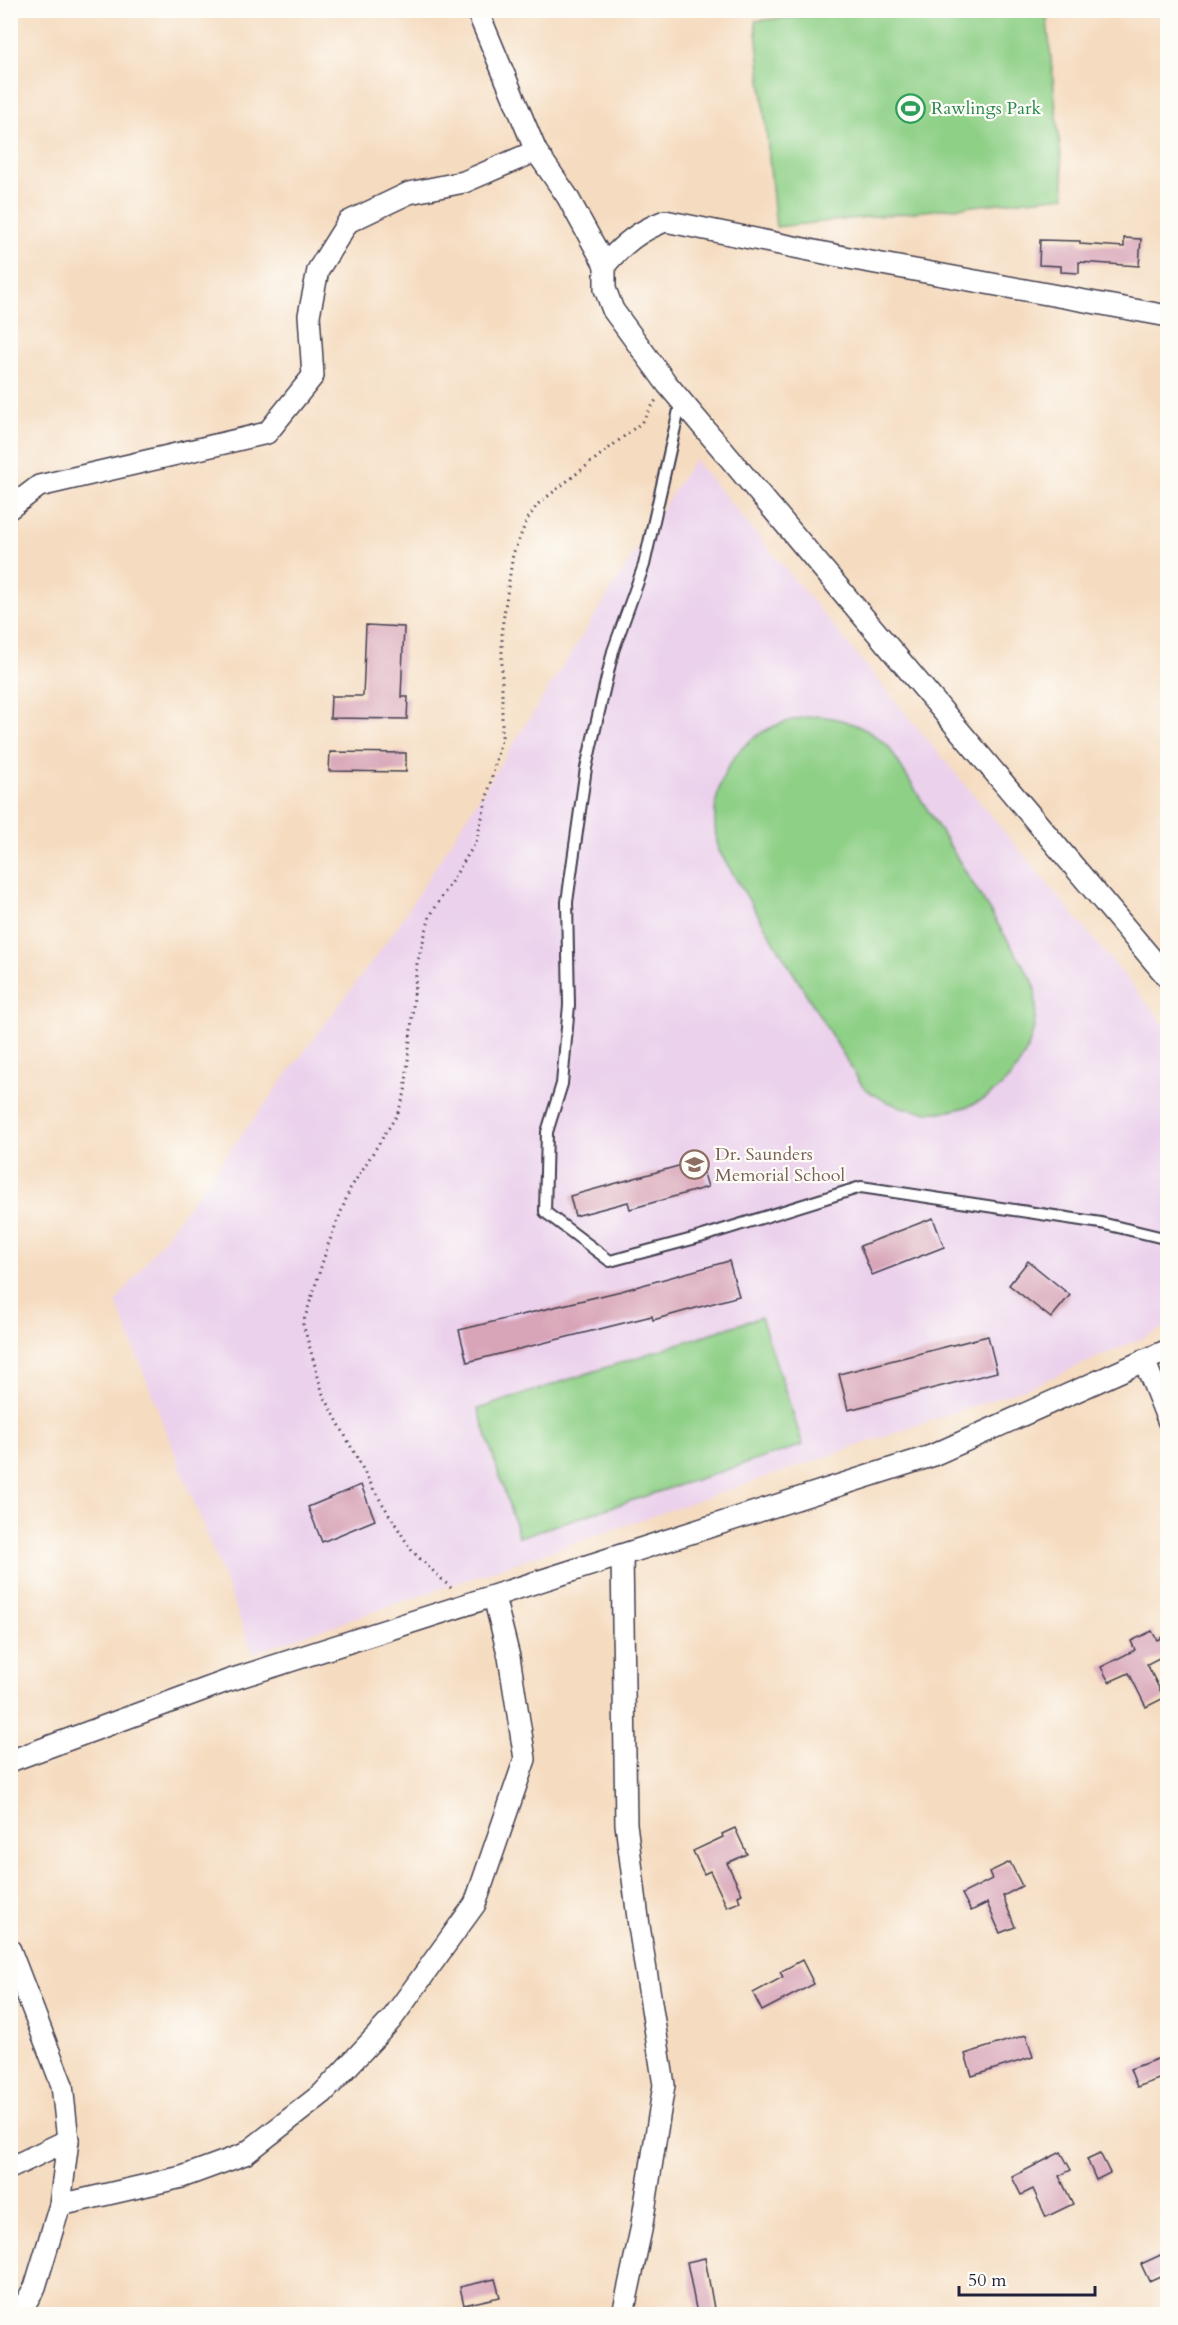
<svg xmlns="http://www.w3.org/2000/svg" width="1178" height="2325" font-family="Cardo,serif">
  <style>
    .built { fill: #ebd1ec }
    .pitch { fill: #8fd087; stroke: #587961; stroke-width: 1.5 }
    .building { fill: #d8a4b7 }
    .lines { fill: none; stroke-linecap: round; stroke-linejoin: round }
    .lane-casing { stroke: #423e4f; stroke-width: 14 }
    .street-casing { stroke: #423e4f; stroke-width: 24 }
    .path { stroke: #423e4f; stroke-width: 3; stroke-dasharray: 1.5 4.5; stroke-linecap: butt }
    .lane { stroke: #fff; stroke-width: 10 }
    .street { stroke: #fff; stroke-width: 21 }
    .labels { text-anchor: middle; stroke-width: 4.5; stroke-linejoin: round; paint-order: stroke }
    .leisure-label { font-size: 18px; fill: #27864d; stroke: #fdfcf7; text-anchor: start }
    .education-label { font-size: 18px; fill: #785e54; stroke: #fdfcf7; text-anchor: start }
  </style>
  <rect width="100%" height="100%" fill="#fdfcf7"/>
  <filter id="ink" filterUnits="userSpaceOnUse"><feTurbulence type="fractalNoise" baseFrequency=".0167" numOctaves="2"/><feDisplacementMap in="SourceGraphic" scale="12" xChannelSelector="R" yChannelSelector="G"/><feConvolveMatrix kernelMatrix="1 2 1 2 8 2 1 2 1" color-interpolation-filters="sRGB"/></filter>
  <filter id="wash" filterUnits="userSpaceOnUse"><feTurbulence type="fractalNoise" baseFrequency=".008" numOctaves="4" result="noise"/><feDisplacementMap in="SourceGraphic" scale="24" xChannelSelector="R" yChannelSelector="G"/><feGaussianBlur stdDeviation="1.35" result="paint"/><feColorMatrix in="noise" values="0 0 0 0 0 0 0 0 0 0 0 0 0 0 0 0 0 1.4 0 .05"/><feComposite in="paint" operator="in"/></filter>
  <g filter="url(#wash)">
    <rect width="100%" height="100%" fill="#f5dbbf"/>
    <polygon class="built" points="694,459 1167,1027 1167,1327 1035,1385 253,1653 116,1302 394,932"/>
    <g class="pitch">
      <polygon points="855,11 1046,11 1065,196 776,227 755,21"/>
      <path d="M819 716C847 719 868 728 889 747L1034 983C1051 1086 947 1150 863 1087L719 851C701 778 744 720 819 716Z"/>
      <polygon points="761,1317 803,1445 519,1537 478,1409"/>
    </g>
    <g id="blocks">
      <g class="building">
        <polygon points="1124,238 1141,239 1139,266 1079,262 1079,273 1061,272 1061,266 1039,265 1040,240 1080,241 1080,244 1124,247"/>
        <polygon points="366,625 404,627 401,697 408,697 407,719 330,718 331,696 363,696"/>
        <polygon points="330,752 406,753 406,772 329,771"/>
        <polygon points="700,1160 708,1187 630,1209 628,1202 575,1216 570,1196"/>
        <polygon points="933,1218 944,1247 872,1275 860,1246"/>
        <polygon points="729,1261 739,1296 653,1320 652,1316 467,1362 459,1330 621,1291"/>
        <polygon points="1028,1261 1070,1295 1051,1318 1009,1285"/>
        <polygon points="988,1336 997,1372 848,1410 839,1374"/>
        <polygon points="361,1485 375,1520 322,1542 308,1507"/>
        <polygon points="1152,1631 1157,1640 1167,1635 1167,1654 1147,1664 1164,1698 1146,1707 1129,1673 1109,1682 1101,1667 1135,1650 1131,1641"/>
        <polygon points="735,1828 747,1854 727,1863 742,1894 738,1896 740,1902 727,1907 710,1871 704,1874 693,1851 723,1837 722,1834"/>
        <polygon points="1010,1862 1022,1886 1003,1896 1015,1927 1000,1933 987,1903 971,1911 962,1894 992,1879 989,1872"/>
        <polygon points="802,1960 814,1984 762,2011 753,1993 783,1977 780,1972"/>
        <polygon points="1026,2035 1033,2057 972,2076 965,2054"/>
        <polygon points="1165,2056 1167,2076 1137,2087 1130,2069"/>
        <polygon points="1061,2152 1071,2170 1059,2176 1073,2204 1046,2217 1033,2189 1021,2195 1012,2177"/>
        <polygon points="1100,2153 1110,2173 1096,2180 1087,2159"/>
        <polygon points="1167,2252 1167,2273 1149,2281 1141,2264"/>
        <polygon points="705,2258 715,2314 697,2314 687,2262"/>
        <polygon points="495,2279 500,2297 464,2305 460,2287"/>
      </g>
    </g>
  </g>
  <g filter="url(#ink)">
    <use href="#blocks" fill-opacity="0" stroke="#423e4f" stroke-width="1.5"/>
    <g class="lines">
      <defs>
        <polyline id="lane" points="681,401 644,565 613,651 586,768 567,902 569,1005 562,1084 547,1132 545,1212 610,1261 700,1237 861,1187 1101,1223 1168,1239"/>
        <g id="street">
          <path d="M477 10 536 151 567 196 605 265C623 244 639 231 665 221L854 259 1168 316"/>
          <polyline points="605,265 605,289 613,310 667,384 1168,978"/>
          <polyline points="10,508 39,486 267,433 313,376 309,315 318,270 348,222 409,193 464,182 536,151"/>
          <polyline points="1144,1360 1168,1420"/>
          <polyline points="622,1555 626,1824 639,1926 664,2085 641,2230 623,2314"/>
          <polyline points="10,1761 227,1681 931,1456 1168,1350"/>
          <polyline points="10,1950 62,2085 68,2140 60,2205 35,2287 19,2314"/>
          <polyline points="10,2168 68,2140"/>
          <polyline points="60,2205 182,2177 245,2154 323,2093 391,2020 475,1904 525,1759 509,1657 494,1597"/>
        </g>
      </defs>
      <use href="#lane" class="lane-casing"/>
      <use href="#street" class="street-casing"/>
      <polyline class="path" points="451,1588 412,1551 374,1490 323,1394 303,1324 328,1245 350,1189 397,1115 405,1093 417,964 430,916 476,842 502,736 502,628 513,554 527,520 538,504 641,423 656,400"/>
      <use href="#lane" class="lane"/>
      <use href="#street" class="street"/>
    </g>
  </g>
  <defs>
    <symbol id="stadium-ring" viewBox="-11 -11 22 22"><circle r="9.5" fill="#fdfcf7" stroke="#2e9e5b" stroke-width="1.5"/><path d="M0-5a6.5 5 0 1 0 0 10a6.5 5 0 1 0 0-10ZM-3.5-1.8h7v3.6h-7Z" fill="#2e9e5b"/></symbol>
    <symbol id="school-ring" viewBox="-11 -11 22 22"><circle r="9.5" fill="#fdfcf7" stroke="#8d6e63" stroke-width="1.5"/><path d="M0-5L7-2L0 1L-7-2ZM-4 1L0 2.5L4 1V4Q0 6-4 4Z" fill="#8d6e63"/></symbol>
  </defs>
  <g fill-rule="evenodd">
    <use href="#stadium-ring" x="894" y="92" width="33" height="33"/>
    <use href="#school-ring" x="678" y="1148" width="33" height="33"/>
  </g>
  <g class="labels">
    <g class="leisure-label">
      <text x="931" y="114">Rawlings Park</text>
    </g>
    <g class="education-label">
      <text x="715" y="1160">Dr. Saunders<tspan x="715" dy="21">Memorial School</tspan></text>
    </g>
  </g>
  <rect width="1178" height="2325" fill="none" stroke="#fdfcf7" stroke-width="36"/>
  <path d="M959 2286v9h136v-9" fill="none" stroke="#22223b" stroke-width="3"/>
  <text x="968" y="2286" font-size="18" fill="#22223b" stroke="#fdfcf7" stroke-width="4.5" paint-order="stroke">50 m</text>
</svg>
